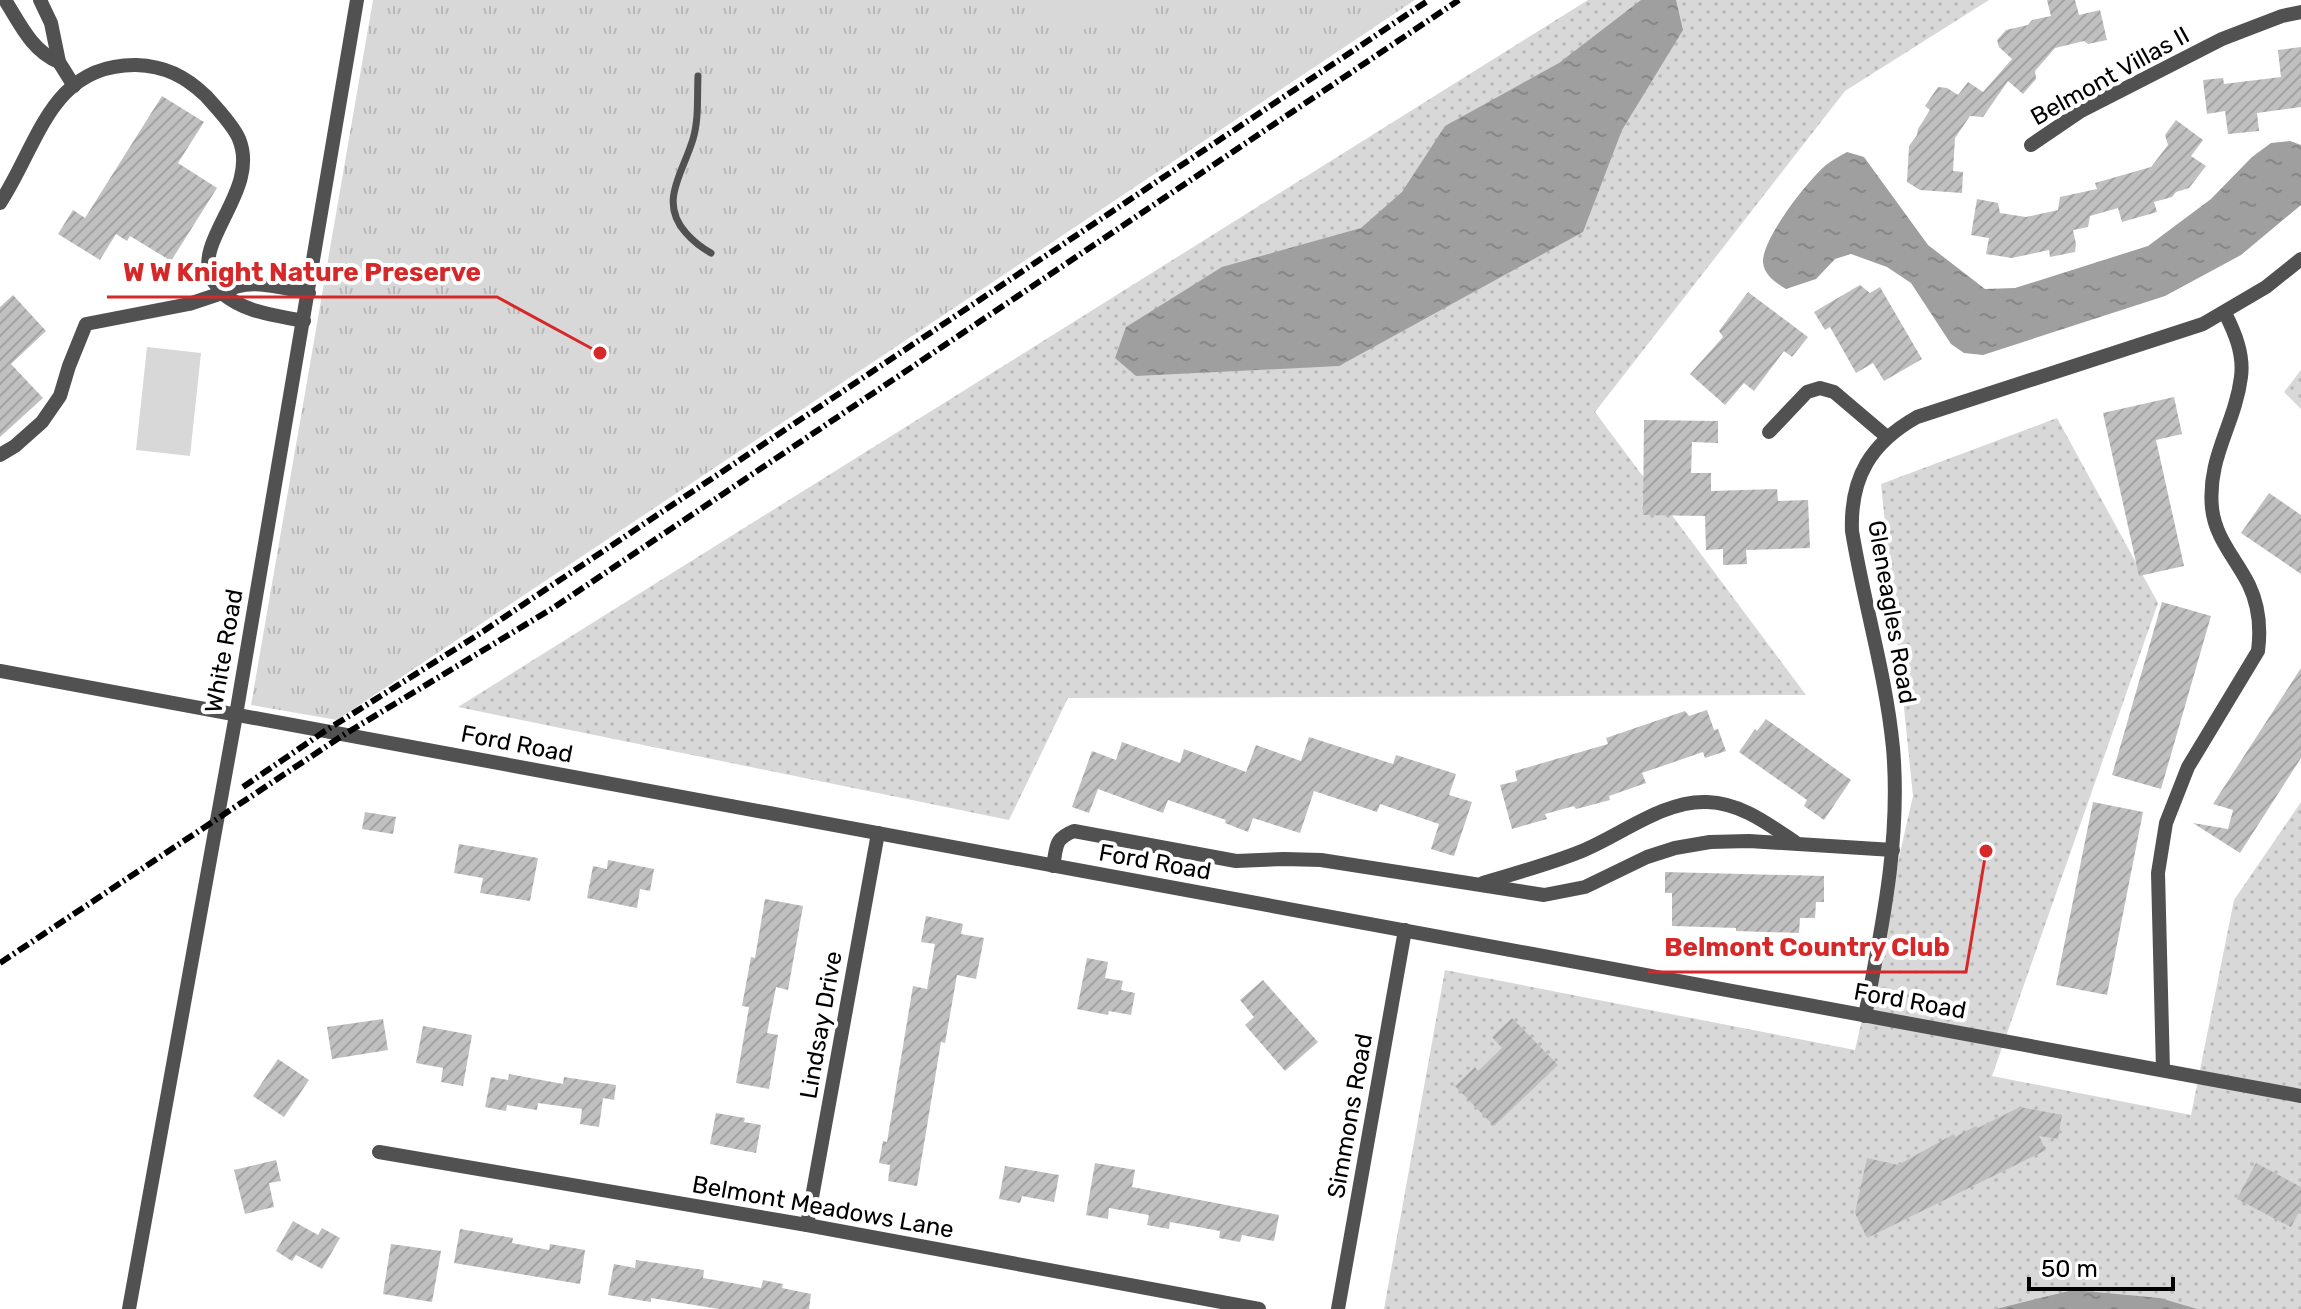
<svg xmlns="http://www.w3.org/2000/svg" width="2301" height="1309" font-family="Rubik,sans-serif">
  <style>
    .grass { fill: url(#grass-dots) }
    .park { fill: url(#park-tufts) }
    .garden { fill: #d8d8d8 }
    .water { fill: url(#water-ripples) }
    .building { fill: url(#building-hatch) }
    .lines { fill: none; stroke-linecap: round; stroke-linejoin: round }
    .lane { stroke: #515151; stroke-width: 7 }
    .street { stroke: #515151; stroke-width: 14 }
    .rail { stroke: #000; stroke-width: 6; stroke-dasharray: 12 4 2 4; stroke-linecap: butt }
    .labels { text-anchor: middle; stroke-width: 8; stroke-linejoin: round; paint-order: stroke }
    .street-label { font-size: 24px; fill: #000; stroke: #fff }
    .leader { fill: none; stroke: #d62828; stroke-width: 3 }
    .callout-dot { fill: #d62828; stroke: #fff; stroke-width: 3 }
    .callout-label { font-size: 26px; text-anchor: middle; font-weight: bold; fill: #d62828; stroke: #fff; stroke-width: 8; stroke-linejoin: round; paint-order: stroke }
  </style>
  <defs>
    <pattern id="grass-dots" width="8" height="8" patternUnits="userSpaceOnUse" patternTransform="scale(2)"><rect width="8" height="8" fill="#d8d8d8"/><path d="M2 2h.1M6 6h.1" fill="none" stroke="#b8b8b8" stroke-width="1.8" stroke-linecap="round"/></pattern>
    <pattern id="park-tufts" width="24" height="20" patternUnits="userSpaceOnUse" patternTransform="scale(2)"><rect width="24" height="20" fill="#d8d8d8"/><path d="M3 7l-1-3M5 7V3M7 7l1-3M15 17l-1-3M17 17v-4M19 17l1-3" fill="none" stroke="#b8b8b8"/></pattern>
    <pattern id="water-ripples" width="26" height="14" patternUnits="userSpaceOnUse" patternTransform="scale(2)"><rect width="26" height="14" fill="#9f9f9f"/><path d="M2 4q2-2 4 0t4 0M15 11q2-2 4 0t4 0" fill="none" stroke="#878787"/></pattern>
    <pattern id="building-hatch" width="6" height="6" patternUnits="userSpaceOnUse" patternTransform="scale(2)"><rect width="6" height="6" fill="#c0c0c0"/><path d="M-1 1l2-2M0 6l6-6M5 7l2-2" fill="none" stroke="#a3a3a3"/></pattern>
  </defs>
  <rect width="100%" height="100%" fill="#fff"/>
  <g class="grass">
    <polygon points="1588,0 1989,0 1845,91 1595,412 1806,695 1068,698 1009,820 458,707"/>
    <polygon points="2301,370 2301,409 2284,392"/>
    <polygon points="2057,418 2158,603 1992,1076 2191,1115 2234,900 2301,802 2301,1309 1384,1309 1445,970 1855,1050 1913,796 1881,484"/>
  </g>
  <polygon class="park" points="373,0 1415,0 337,720 251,705"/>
  <g class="garden">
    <polygon points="1035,0 1107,0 1122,2 1123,0 1171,0 1171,2 1054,39"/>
    <polygon points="147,347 201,353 190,456 136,450"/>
  </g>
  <g class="water">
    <polygon points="1641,0 1676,0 1683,30 1622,130 1583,232 1339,366 1136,376 1115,358 1126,327 1222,267 1361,228 1402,192 1445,126 1559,63"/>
    <path d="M2290 141 2301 145V205L2241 255 2165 296 1983 355 1964 353 1951 344 1911 283 1887 267 1851 254 1835 259 1816 279 1786 289C1776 283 1764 275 1763 262 1762 239 1808 180 1826 165 1832 160 1840 156 1847 152L1864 157 1928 245 1985 289 2015 288 2148 246 2211 199 2252 157 2271 143Z"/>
    <polygon points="2073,1290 2160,1298 2197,1309 1996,1309"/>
  </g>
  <g class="building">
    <polygon points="2047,0 2075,0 2079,15 2100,10 2107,40 2088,44 2084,41 2055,48 2035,71 2036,79 2023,94 2008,81 1983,117 1970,116 1955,138 1953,171 1963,172 1962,193 1920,190 1907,182 1909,146 1917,135 1918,129 1930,110 1925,106 1938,87 1947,88 1958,95 1968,82 1983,92 2012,59 1999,47 1997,40 2006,30 2028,25 2032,20 2051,16"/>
    <polygon points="2301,47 2301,107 2257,113 2259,131 2228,134 2225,111 2207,114 2203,80 2223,78 2224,84 2281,77 2278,50"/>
    <polygon points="162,96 204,122 178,163 217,188 171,261 130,236 127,241 116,234 100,260 58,234 73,210 85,218"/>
    <polygon points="2176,120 2203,140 2191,156 2206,166 2189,188 2176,192 2172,197 2154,202 2157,212 2122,222 2118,208 2090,216 2088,227 2073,230 2076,244 2075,252 2050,257 2049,250 2012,258 1986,254 1989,238 1971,235 1977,199 1998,203 2000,213 2026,217 2058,210 2060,197 2097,189 2095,183 2151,167 2168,145 2165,135"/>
    <polygon points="1860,285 1870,293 1880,287 1922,359 1884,381 1873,363 1856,373 1830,327 1825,330 1814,312"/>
    <polygon points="1748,292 1808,337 1792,357 1784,351 1754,391 1744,383 1725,405 1690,374 1723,337 1719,331"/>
    <polygon points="13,295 46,331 11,364 43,398 0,437 0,307"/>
    <polygon points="2174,397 2182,434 2156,440 2184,566 2139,576 2103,413"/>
    <polygon points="1644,420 1718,421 1718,443 1692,442 1691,473 1711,473 1711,491 1777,489 1778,501 1808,500 1810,548 1746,550 1747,564 1723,565 1723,549 1706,550 1705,516 1643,515"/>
    <polygon points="2269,493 2301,515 2301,574 2241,533"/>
    <polygon points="2162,602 2211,616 2161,789 2112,775"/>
    <polygon points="2301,668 2301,758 2240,853 2193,823 2228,829 2233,810 2213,804"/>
    <polygon points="1707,710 1714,730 1718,729 1726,751 1705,758 1703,752 1642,773 1646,783 1609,796 1610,800 1576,809 1574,806 1545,814 1547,819 1512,829 1500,785 1517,781 1515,771 1608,744 1606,738 1685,711 1689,716"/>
    <polygon points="1766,719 1851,780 1824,820 1804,806 1807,800 1739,752 1755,729 1757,731"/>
    <polygon points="1309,737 1393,764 1396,755 1456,774 1449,795 1472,802 1454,856 1431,849 1439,824 1380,804 1377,812 1314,791 1300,833 1253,818 1248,832 1225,823 1226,820 1168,800 1163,813 1098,789 1089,813 1072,807 1092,751 1116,760 1122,742 1180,763 1184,749 1246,772 1256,745 1301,761"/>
    <polygon points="2093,802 2143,812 2107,995 2056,985"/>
    <polygon points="365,812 396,817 393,834 362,829"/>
    <polygon points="459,844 538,858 530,901 480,893 483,878 454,873"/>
    <polygon points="608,860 654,869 650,891 640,889 637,908 587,898 593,866 607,869"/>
    <polygon points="1665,872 1824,876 1824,902 1816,902 1815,918 1800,918 1799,933 1736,931 1736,928 1672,926 1672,893 1665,893"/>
    <polygon points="765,899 803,906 788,990 776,987 767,1033 778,1035 769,1089 736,1083 749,1007 742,1006 751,957 755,958"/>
    <polygon points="926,916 963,924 961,934 984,938 976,979 957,975 945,1043 941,1042 917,1186 888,1181 890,1165 879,1163 883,1141 887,1142 913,986 927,989 935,944 921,942"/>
    <polygon points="1087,958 1108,962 1105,978 1123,981 1121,990 1135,993 1131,1015 1109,1011 1108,1015 1077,1009"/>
    <polygon points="1263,980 1318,1042 1285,1071 1245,1025 1254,1017 1240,1000"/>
    <polygon points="1512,1018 1558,1065 1494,1126 1455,1086 1475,1067 1478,1071 1502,1048 1492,1037"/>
    <polygon points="383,1019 388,1050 332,1059 327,1027"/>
    <polygon points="423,1026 472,1035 463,1086 441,1082 443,1068 416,1063"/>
    <polygon points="278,1059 309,1080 284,1117 253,1096"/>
    <polygon points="509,1074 563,1084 564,1077 616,1085 614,1100 603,1098 599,1127 580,1124 582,1109 538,1103 537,1110 507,1105 506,1111 485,1107 491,1077 508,1080"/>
    <polygon points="2020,1107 2062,1115 2058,1139 2039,1136 2046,1150 1867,1238 1855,1213 1867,1158 1898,1165 1954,1134 1955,1137 1976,1126 1978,1128"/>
    <polygon points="716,1113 745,1118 744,1122 761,1125 756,1153 710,1144"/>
    <polygon points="276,1160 281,1181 269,1183 274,1207 245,1214 234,1170"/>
    <polygon points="1095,1163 1135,1170 1132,1187 1279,1215 1274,1241 1242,1235 1240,1242 1219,1238 1220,1231 1170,1222 1169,1229 1147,1225 1149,1215 1109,1208 1108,1219 1086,1215"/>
    <polygon points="2256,1163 2301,1187 2301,1208 2291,1227 2237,1199"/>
    <polygon points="1005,1166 1059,1175 1054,1202 1022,1196 1020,1203 999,1199"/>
    <polygon points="293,1221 318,1235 322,1228 340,1238 322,1269 296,1255 292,1261 276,1251"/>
    <polygon points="460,1229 513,1238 512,1243 549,1250 550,1244 585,1250 580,1284 454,1263"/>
    <polygon points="391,1244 441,1251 432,1302 383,1294"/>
    <polygon points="636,1260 704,1270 703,1278 761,1288 763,1280 783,1284 782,1288 811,1294 809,1309 719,1309 651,1298 651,1302 608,1295 614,1264 635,1268"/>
  </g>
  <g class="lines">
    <path class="lane" d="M698 76C697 97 699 119 693 139 683 173 658 202 686 233 693 241 702 248 711 253"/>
    <g class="street">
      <path d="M5 0C20 24 32 51 59 62"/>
      <polyline points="40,0 51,23 59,62 74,86"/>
      <polyline points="2031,145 2081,111 2222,39 2282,16 2301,12"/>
      <path d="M0 203C38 146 50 64 136 65 165 66 185 76 206 96 216 107 234 126 239 139 260 190 194 239 211 278 214 283 219 288 222 293L189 304 86 324 69 366 60 396 42 422 15 446 0 455"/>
      <path d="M304 321C274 315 246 313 222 293 248 276 280 288 309 293"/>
      <polyline points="1769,432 1807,392 1820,388 1834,392 1887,437"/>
      <polyline points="0,671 2301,1096"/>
      <path d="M1053 866C1057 846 1054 839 1074 831L1236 861 1284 859 1321 860 1544 895 1585 887 1647 857 1675 848 1710 842 1749 841 1893 850"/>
      <path d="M1483 883C1516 873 1550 864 1582 851 1621 835 1664 800 1707 802 1741 803 1768 824 1795 842"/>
      <path d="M1865 1016C1882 927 1901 839 1893 748 1886 675 1864 604 1852 531 1850 477 1871 443 1917 417L2203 324 2266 287 2301 259"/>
      <path d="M2163 1070 2158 873 2166 823 2188 767 2258 651C2261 628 2259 606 2249 585 2236 559 2215 538 2212 508 2207 457 2235 425 2241 377 2244 354 2235 333 2225 313"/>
      <polyline points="379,1152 807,1225 1259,1309"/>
      <polyline points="807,1225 878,833"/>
      <polyline points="129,1309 236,715 357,0"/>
      <polyline points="1338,1309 1405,930"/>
    </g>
    <g class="rail">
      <polyline points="243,787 325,731 473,638 1429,0"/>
      <polyline points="0,963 345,734 553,608 1459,0"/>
    </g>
  </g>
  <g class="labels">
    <g class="street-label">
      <text transform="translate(2110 76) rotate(-29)" y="8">Belmont Villas II</text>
      <text transform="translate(1892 612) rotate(80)" y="8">Gleneagles Road</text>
      <text transform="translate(224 651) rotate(-80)" y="8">White Road</text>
      <text transform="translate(517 744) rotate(11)" y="8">Ford Road</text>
      <text transform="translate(1155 862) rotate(10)" y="8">Ford Road</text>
      <text transform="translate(1910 1001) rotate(10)" y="8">Ford Road</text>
      <text transform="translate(821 1025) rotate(-80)" y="8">Lindsay Drive</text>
      <text transform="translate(1350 1116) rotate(-80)" y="8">Simmons Road</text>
      <text transform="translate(823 1207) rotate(10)" y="8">Belmont Meadows Lane</text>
    </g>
  </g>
  <path class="leader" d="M600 353L497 297H107M1986 851L1966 972H1648"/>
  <g class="callout-dot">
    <circle cx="600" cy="353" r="8"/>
    <circle cx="1986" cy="851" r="8"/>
  </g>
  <g class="callout-label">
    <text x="302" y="281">W W Knight Nature Preserve</text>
    <text x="1807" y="956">Belmont Country Club</text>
  </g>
  <path d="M2029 1277v12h144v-12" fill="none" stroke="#000000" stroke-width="4"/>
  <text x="2041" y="1277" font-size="24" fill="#000000" stroke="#ffffff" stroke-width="6" paint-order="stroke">50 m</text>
</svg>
